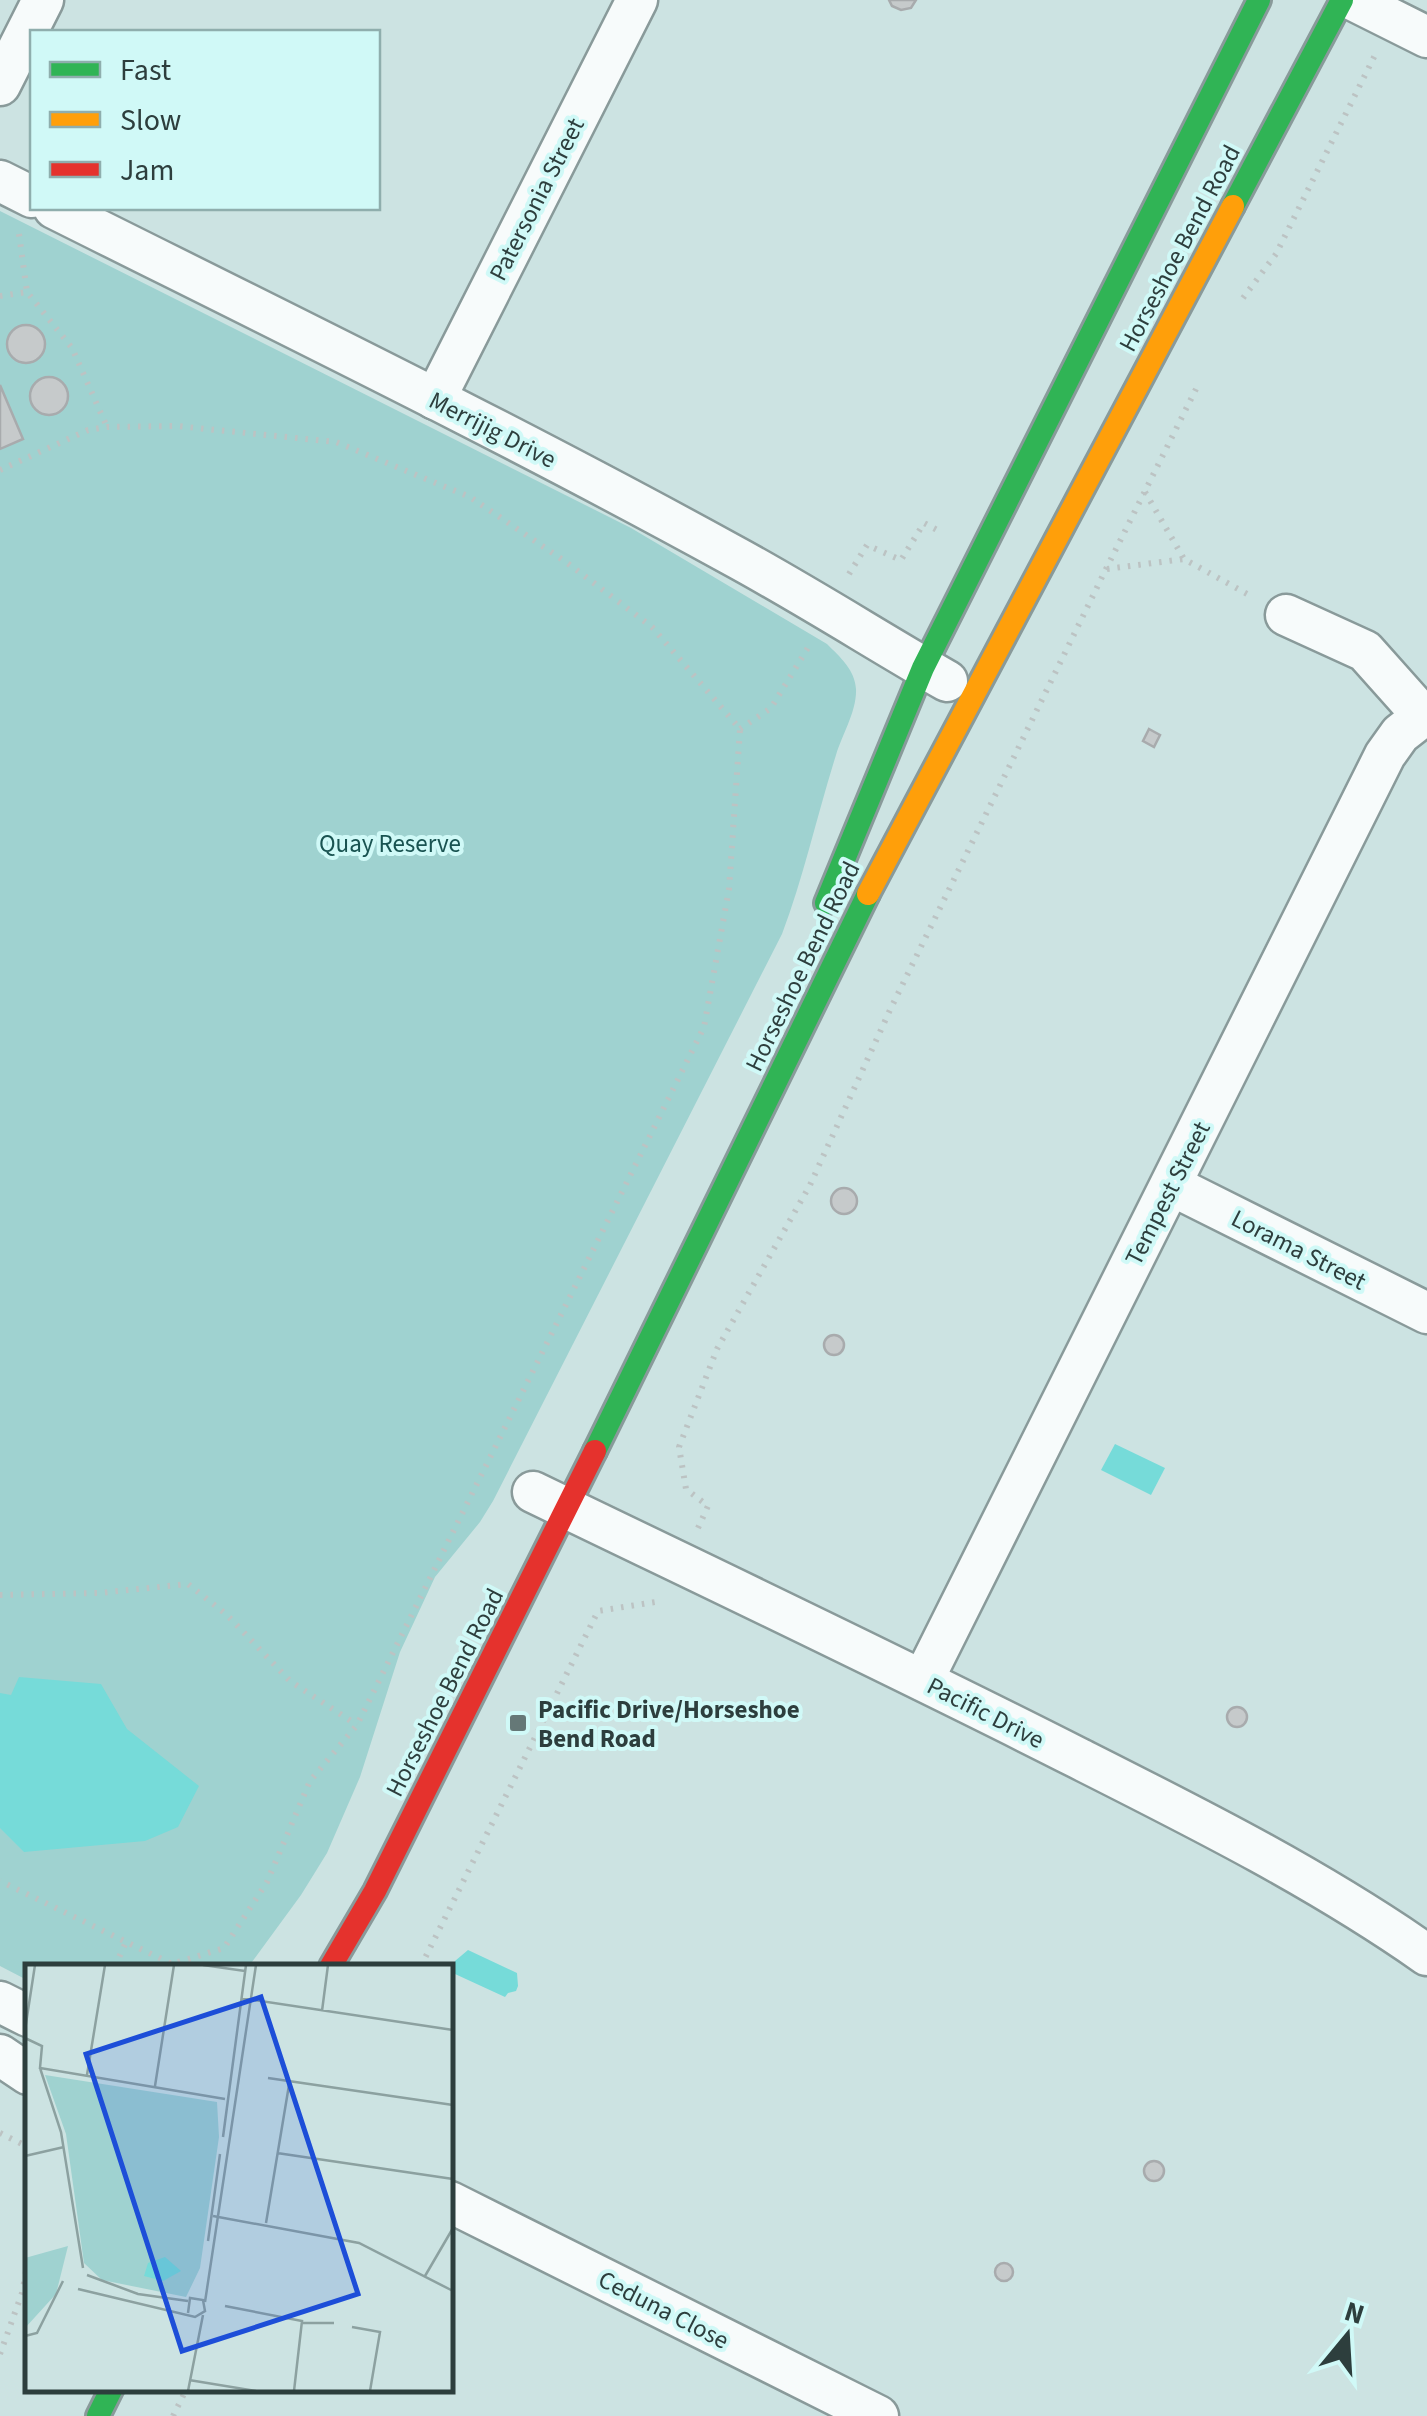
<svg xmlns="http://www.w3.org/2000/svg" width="1427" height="2416" font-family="'Source Sans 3',sans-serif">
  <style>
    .green { fill: #9fd2d0 }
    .water { fill: #76dbd9 }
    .building { fill: #c6cacb; stroke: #a8abad; stroke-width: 2.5 }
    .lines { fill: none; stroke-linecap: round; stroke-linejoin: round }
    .street-casing { stroke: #899a9a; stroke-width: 45 }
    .fast-casing { stroke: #899a9a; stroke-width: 28 }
    .slow-casing { stroke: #899a9a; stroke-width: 28 }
    .jam-casing { stroke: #899a9a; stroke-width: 28 }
    .path { stroke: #bcc3c3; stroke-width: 6; stroke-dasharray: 2.5 8; stroke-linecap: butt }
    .street { stroke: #f7fbfb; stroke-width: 40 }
    .fast { stroke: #30b455; stroke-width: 22 }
    .slow { stroke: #ff9f0a; stroke-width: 22 }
    .jam { stroke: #e5322d; stroke-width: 22 }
    .poi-dot { fill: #657877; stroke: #d0f9f7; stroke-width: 4 }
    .labels { text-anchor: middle; stroke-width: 8; stroke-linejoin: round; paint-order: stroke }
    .street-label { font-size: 25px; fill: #2d3e3d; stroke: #d0f9f7 }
    .park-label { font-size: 25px; fill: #195351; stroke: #d0f9f7 }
    .poi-label { font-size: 25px; font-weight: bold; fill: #2d3e3d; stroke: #d0f9f7; text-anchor: start }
    .inset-road { fill: none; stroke: #8ca1a0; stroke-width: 2.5 }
    .view { fill: #1d4ed8; fill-opacity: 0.15; stroke: #1d4ed8; stroke-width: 5 }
    .inset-edge { fill: none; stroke: #2d3e3d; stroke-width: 5 }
  </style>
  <rect width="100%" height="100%" fill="#cce3e2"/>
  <path class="green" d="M0 211 631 528 827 644C840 657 855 670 856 689 857 711 842 735 836 755 817 815 804 876 782 934L493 1501 480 1522 435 1577 400 1652 360 1777 327 1853 301 1895 249 1966H28L27 1980 0 1966Z"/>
  <g class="water">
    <polygon points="1115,1444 1165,1468 1151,1495 1101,1470"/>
    <polygon points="19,1677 101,1684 127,1729 199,1786 178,1827 145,1841 24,1852 0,1828 0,1693 11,1695"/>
    <polygon points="468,1950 517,1973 518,1986 516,1991 508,1993 505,1997 455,1974 455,1961"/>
  </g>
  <g class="building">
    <polygon points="889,0 916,0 911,8 901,10 892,6"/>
    <circle cx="26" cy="344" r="19"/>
    <circle cx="49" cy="396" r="19"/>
    <polygon points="0,385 23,439 0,449"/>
    <polygon points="1149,729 1160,735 1154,747 1143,741"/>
    <circle cx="844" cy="1201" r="13"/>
    <circle cx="834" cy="1345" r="10"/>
    <circle cx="1237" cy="1717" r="10"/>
    <circle cx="1154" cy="2171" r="10"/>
    <circle cx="1004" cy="2272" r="9"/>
  </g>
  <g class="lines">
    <defs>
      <g id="street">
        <polyline points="1353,0 1427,37"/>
        <polyline points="0,85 43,0"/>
        <polyline points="0,181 32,197"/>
        <path d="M54 208C280 321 508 432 730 554 804 594 874 639 947 681"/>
        <polyline points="435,399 637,0"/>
        <polyline points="1286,615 1365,651 1423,716 1427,715"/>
        <polyline points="1171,1185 1427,1313"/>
        <path d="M533 1492C715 1580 897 1666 1078 1758 1197 1818 1317 1878 1427 1955"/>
        <polyline points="923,1680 1385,755 1400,734 1423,716"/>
        <polyline points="0,2002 28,2016"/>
        <polyline points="0,2055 28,2074"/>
        <polyline points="450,2202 878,2416"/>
      </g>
      <g id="fast">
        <polyline points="1233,206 1342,0"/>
        <polyline points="826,903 923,668 1259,0"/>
        <polyline points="595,1451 868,894"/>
        <polyline points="98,2416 112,2388"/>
      </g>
      <polyline id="slow" points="868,894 1233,206"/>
      <polyline id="jam" points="331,1966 375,1891 595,1451"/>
    </defs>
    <use href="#street" class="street-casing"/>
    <use href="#fast" class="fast-casing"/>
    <use href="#slow" class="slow-casing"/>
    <use href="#jam" class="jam-casing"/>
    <g class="path">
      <polyline points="19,234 27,292"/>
      <polyline points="0,296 27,292 72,348 107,427"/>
      <polyline points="1243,298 1276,254 1375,55"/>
      <polyline points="0,470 88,430 107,427 177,426 336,442 470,497 566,562 652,627 740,729 729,889 704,1027 357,1725 310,1781 267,1882 224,1948 172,1964 0,1881"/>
      <polyline points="1145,492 1184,559"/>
      <polyline points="1107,569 1184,559 1249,595"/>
      <polyline points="849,574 867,545 901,560 924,523 939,531"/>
      <polyline points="740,729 771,708 809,646"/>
      <polyline points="698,1528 708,1506 686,1489 679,1447 717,1349 810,1185 890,1010 1106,569 1196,389"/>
      <polyline points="0,1595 99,1593 188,1584 227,1615 290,1681 357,1725"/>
      <polyline points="115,1966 126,1942"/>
      <polyline points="421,1966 598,1611 662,1601"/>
      <polyline points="0,2133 28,2147"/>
      <polyline points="0,2354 22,2293 28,2261"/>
      <polyline points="173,2416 187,2388"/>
    </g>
    <use href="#street" class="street"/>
    <use href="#fast" class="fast"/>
    <use href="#slow" class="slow"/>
    <use href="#jam" class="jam"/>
  </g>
  <rect class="poi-dot" x="508" y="1713" width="20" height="20" rx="5"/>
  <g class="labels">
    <g class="street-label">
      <text transform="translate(536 199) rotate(-63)" y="9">Patersonia Street</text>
      <text transform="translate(1179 248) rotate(-62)" y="9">Horseshoe Bend Road</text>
      <text transform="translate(493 429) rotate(27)" y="9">Merrijig Drive</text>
      <text transform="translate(802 966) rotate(-64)" y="9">Horseshoe Bend Road</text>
      <text transform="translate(1167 1193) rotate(-63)" y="9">Tempest Street</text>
      <text transform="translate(1299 1249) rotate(27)" y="9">Lorama Street</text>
      <text transform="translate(444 1692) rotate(-63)" y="9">Horseshoe Bend Road</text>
      <text transform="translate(986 1712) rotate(27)" y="9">Pacific Drive</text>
      <text transform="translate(664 2309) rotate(27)" y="9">Ceduna Close</text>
    </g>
    <g class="park-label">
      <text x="390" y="852">Quay Reserve</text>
    </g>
    <g class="poi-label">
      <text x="538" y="1718">Pacific Drive/Horseshoe<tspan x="538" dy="29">Bend Road</tspan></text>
    </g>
  </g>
  <g transform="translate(25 1964)">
    <rect width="428" height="428" fill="#cce3e2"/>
    <path d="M20 111 192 138 194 173 175 304 161 333 77 316 59 299 41 170ZM43 282 31 330 0 364V294Z" fill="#9fd2d0"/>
    <path d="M140 293 156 307 138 317 119 312 123 299Z" fill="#76dbd9"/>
    <path class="inset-road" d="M178 1 220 7M216 34 428 66M297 47 303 1M0 66 10 1M0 74 17 82 15 104 200 135M15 104 36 168 58 304M62 111 80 1M243 114 428 141M130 122 149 1M198 173 221 1M252 189 428 215M0 192 39 183M188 252 334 279 428 327M241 259 264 121M183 277 195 190M62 311 113 330 163 337M400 312 428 264M53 325 170 353 180 347 178 336 165 334 163 349M180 338 231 1M200 342 277 357 269 427M278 359H309M327 363 355 368 345 427M0 372 12 369 38 317M164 416 231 427M163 427 178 351"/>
    <path class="view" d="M236 33 333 330 157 387 61 90Z"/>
    <rect width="428" height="428" class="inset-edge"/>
  </g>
  <rect x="30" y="30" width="350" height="180" fill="#d0f9f7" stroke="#8faead" stroke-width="2.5"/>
  <rect x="50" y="62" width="50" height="15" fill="#30b455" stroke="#8faead" stroke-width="2.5"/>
  <text x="120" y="80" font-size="30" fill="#2d3e3d">Fast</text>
  <rect x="50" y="112" width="50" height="15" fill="#ff9f0a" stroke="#8faead" stroke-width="2.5"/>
  <text x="120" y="130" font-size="30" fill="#2d3e3d">Slow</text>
  <rect x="50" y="162" width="50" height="15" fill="#e5322d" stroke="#8faead" stroke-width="2.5"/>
  <text x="120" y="180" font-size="30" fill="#2d3e3d">Jam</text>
  <g transform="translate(1347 2336) rotate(18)" stroke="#d0f9f7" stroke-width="8" paint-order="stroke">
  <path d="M0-8L18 38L0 25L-18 38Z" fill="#2d3e3d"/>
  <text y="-15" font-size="28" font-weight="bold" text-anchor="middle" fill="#2d3e3d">N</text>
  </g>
</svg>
